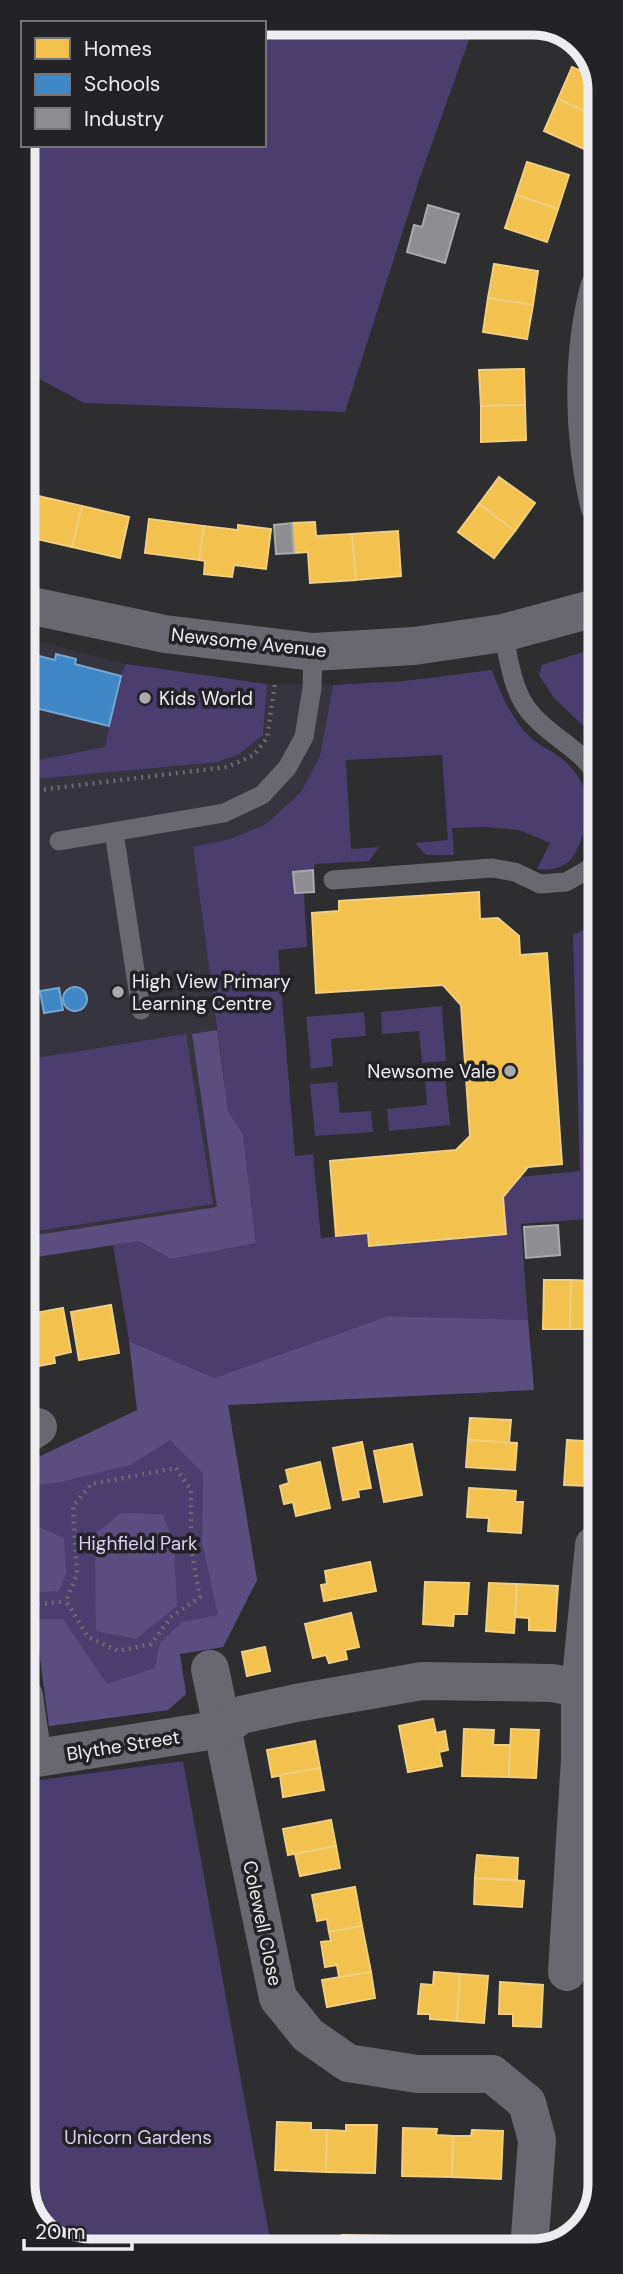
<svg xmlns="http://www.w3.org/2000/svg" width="623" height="2274" font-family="'DM Sans',sans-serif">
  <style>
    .built { fill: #36343e }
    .green { fill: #4b3d6d }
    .forest { fill: #5c4d80 }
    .homes { fill: #f2c14e; stroke: #f0ce7f; stroke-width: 2 }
    .schools { fill: #3f88c5; stroke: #73a6d2; stroke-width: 2 }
    .industry { fill: #8d8d92; stroke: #aaaaae; stroke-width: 2 }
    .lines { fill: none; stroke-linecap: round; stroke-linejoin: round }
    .path { stroke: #6a696f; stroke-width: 4.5; stroke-dasharray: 2 5; stroke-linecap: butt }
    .lane { stroke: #69676f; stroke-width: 19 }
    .street { stroke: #69676f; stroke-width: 38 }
    .poi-dot { fill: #aaa9ad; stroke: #232227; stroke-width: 2.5 }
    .labels { text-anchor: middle; stroke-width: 7; stroke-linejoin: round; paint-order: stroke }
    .street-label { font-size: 19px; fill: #edecf0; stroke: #232227 }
    .poi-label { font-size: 19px; fill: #edecf0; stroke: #232227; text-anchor: start }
    .park-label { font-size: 19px; fill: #d8cff3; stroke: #232227 }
    .rim { fill: none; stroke: #edecf0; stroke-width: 9 }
  </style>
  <rect width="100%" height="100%" fill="#2e2d30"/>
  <polygon class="built" points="23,637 126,664 267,684 333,685 320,756 301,792 266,824 230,839 193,848 243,1227 24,1259"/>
  <g class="green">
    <polygon points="264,23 475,23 421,174 345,412 84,403 23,370 23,145 264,145"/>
    <polygon points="599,647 599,714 588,730 554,698 539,675 542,665"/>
    <polygon points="126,664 267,684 263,735 239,754 218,762 35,779 34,761 105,747 121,676"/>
    <path d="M492 670C500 693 510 714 525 732 536 745 553 750 565 761 592 787 592 812 579 845 571 866 558 871 537 869L550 843 519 830 485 827 452 828 454 855H426L415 843 448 840 442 755 346 760 351 849 379 847 369 861 315 864 313 870 293 872 295 893H304L307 947 278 950 295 1156 313 1154 321 1238 368 1233 506 1234 503 1197 519 1177 580 1171 573 935 599 922 600 1218 521 1224 528 1320 388 1316 214 1378 129 1341 113 1245 139 1241 171 1259 256 1242 243 1134 228 1111 193 847 230 839 266 824 301 792 320 756 333 685 405 681Z"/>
    <polygon points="442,1006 446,1061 422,1063 419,1031 382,1034 381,1012"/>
    <polygon points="364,1012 366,1036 331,1039 333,1066 311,1069 306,1017"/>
    <polygon points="186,1034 213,1204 24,1233 23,1060"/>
    <polygon points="445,1076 450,1125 389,1131 387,1109 427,1105 425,1078"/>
    <polygon points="337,1082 340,1113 371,1111 373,1132 315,1136 310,1084"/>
    <polygon points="228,1405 257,1580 223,1647 180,1654 186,1694 168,1710 49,1726 24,1532 24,1473 30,1461"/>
    <polygon points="183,1761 272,2250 82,2251 45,2234 24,2197 24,1782"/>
  </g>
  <g class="forest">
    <polygon points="217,1030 228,1111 243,1134 256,1243 171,1259 139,1241 24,1259 24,1237 217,1207 192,1034"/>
    <path d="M388 1316 528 1320 534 1390 228 1405 257 1580 223 1647 180 1654 186 1694 168 1710 49 1726 35 1619H63L107 1684 155 1668 160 1643 182 1622 218 1615 202 1542 203 1473 170 1440 130 1465 60 1482 37 1485 39 1527 64 1538 66 1573 59 1591 32 1593C27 1560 14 1490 30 1461L137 1410 129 1341 214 1378Z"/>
    <polygon points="121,1513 163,1514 174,1545 177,1606 136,1639 96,1631 95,1534"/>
  </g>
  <g class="homes">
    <polygon points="572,67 599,79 598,117 558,99"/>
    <polygon points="558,99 598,117 584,149 544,131"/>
    <polygon points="527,162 569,175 558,209 516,195"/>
    <polygon points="516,195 558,209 547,242 505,228"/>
    <polygon points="494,264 538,271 533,305 488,298"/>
    <polygon points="488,298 533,305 527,339 483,332"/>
    <polygon points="524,369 525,405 481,406 479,370"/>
    <polygon points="525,405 526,440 481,442 481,406"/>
    <polygon points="499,477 535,503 515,531 479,504"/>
    <polygon points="34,495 82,506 72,547 24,536"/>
    <polygon points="479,504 515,531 494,558 458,532"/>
    <polygon points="82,506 129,517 120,558 72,547"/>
    <polygon points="149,519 204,526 199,560 145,553"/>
    <polygon points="315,522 316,536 352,534 356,580 310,583 308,552 294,553 292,523"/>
    <polygon points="238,525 271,529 266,569 234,565 232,577 204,574 205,561 199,560 204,526 238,530"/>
    <polygon points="398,531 401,576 356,580 352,534"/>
    <polygon points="479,892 480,919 498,918 519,936 520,955 547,953 562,1164 528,1167 503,1197 506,1234 369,1246 368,1233 336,1236 330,1161 456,1150 470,1136 461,1005 443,985 316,993 312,913 339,911 339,901"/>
    <polygon points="544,1280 571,1280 570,1329 543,1329"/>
    <polygon points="571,1280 597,1281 595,1329 570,1329"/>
    <polygon points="111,1305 119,1353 79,1360 71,1312"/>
    <polygon points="63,1308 71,1352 54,1356 55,1363 28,1368 24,1342 24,1315"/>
    <polygon points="470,1418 511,1420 509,1443 468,1440"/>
    <polygon points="468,1440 517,1443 515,1470 466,1467"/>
    <polygon points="567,1440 600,1442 600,1475 591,1474 590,1486 564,1485"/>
    <polygon points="362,1442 371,1488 358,1490 359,1497 343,1500 333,1448"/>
    <polygon points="412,1444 422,1495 384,1502 374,1451"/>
    <polygon points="320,1462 330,1508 296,1516 293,1502 284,1504 280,1486 289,1483 286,1470"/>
    <polygon points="469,1488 516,1491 515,1502 523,1502 521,1533 488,1531 489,1518 467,1517"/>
    <polygon points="370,1562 376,1591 324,1601 321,1585 327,1584 325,1571"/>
    <polygon points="425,1582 469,1583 467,1614 454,1614 453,1626 423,1624"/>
    <polygon points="489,1583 517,1584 514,1633 486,1631"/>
    <polygon points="517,1584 558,1586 555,1631 529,1630 529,1618 515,1617"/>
    <polygon points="351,1613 359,1647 345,1650 347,1659 329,1663 326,1655 313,1658 305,1624"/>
    <polygon points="265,1647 270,1671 247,1676 242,1652"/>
    <polygon points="433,1719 436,1733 445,1731 448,1750 439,1752 442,1766 408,1772 399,1726"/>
    <polygon points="464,1729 494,1730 493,1745 510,1745 509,1777 462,1776"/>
    <polygon points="511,1729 539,1730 536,1778 509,1777"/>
    <polygon points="315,1741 320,1768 272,1777 267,1750"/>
    <polygon points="320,1768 324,1790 283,1797 280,1775"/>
    <polygon points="331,1820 336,1846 288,1855 283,1829"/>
    <polygon points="336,1846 340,1868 300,1876 295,1854"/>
    <polygon points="477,1855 518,1858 517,1880 475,1878"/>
    <polygon points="475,1878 524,1881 522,1907 474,1904"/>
    <polygon points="355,1887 362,1926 329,1932 327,1919 317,1921 312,1895"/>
    <polygon points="362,1926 371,1972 339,1977 337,1965 325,1967 321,1942 331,1941 329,1932"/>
    <polygon points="371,1972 375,1998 327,2007 322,1980"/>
    <polygon points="434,1972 460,1974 457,2021 430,2019 430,2014 418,2014 421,1984 433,1985"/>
    <polygon points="460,1974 488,1976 484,2023 457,2021"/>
    <polygon points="500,1982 543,1985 541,2027 513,2026 513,2014 499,2014"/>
    <polygon points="588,1987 600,1988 600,2037 585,2036"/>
    <polygon points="277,2122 311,2123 311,2130 327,2130 326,2172 275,2170"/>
    <polygon points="588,2123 600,2124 600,2174 592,2173 592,2155 586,2154"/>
    <polygon points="346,2125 377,2125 375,2173 326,2172 327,2130 346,2131"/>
    <polygon points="403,2128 437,2129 436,2135 453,2136 452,2177 402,2176"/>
    <polygon points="472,2130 503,2131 501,2179 452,2177 453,2136 471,2136"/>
    <polygon points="592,2173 600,2174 600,2184 587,2223 583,2223 585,2189 591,2190"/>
    <polygon points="342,2235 390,2236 389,2250 341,2250"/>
  </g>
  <g class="schools">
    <polygon points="23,652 55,660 56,654 76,659 75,664 121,676 109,726 23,705"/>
    <polygon points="23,908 33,971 25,972 34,1029 23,1031"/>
    <circle cx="75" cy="999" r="12"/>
    <polygon points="59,988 63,1010 44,1013 40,991"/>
  </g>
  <g class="industry">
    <polygon points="428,205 459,214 445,263 407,252 414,225 422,227"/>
    <polygon points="292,523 294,553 276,554 274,525"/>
    <polygon points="313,870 314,892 295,893 293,872"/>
    <polygon points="558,1225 560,1255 526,1258 524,1227"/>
  </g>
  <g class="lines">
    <g class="path">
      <polyline points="23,792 227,767 254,755 267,738 275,683"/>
      <polygon points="176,1468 191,1490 191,1548 200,1597 171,1617 151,1644 118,1651 88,1637 66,1601 77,1574 73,1506 91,1484"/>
      <polyline points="24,1606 66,1601"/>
    </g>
    <g class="lane">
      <path d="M503 633C509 659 512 690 529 711 549 737 585 750 599 780"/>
      <polyline points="114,832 141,1010"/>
      <polyline points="59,841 224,813 262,795 287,768 304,737 312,688 313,652"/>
      <polyline points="333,880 492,868 515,872 540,884 566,882 589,869 599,854"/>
    </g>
    <g class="street">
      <path d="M599 288C581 358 583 435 599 505"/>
      <polyline points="23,604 165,634 313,652 414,646 503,633 599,607"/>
      <polyline points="24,1436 38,1427"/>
      <polyline points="210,1669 278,1998 308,2035 348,2063 417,2074 492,2074 527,2103 537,2140 529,2250"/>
      <polyline points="580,1688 594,1545"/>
      <polyline points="24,1696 33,1759"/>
      <polyline points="222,1729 241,1715 296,1703 422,1681 552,1683 580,1688 580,1759 567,1972"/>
      <polyline points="24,1760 222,1729"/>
    </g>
  </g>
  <g class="poi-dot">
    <circle cx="145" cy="698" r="7"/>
    <circle cx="118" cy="992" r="7"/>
    <circle cx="510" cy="1071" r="7"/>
  </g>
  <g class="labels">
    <g class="street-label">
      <text transform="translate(249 642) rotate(6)" y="7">Newsome Avenue</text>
      <text transform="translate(123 1745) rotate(-9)" y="7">Blythe Street</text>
      <text transform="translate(263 1923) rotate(78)" y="7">Colewell Close</text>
    </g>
    <g class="poi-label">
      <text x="159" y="705">Kids World</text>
      <text x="132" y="988">High View Primary<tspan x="132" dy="22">Learning Centre</tspan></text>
      <text x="496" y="1078" text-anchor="end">Newsome Vale</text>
    </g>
    <g class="park-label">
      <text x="138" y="1550">Highfield Park</text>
      <text x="138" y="2144">Unicorn Gardens</text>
    </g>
  </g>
  <path d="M0 0H623V2274H0ZM90 35H533A55 55 0 0 1 588 90V2184A55 55 0 0 1 533 2239H90A55 55 0 0 1 35 2184V90A55 55 0 0 1 90 35Z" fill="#232227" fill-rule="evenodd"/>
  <path class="rim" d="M90 35H533A55 55 0 0 1 588 90V2184A55 55 0 0 1 533 2239H90A55 55 0 0 1 35 2184V90A55 55 0 0 1 90 35Z"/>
  <rect x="21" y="21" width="245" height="126" fill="#232227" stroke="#747377" stroke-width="2"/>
  <rect x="35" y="38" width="35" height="21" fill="#f2c14e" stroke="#747377" stroke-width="2"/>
  <text x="84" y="56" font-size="21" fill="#edecf0">Homes</text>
  <rect x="35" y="74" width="35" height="21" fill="#3f88c5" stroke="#747377" stroke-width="2"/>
  <text x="84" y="91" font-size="21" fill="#edecf0">Schools</text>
  <rect x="35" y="108" width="35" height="21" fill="#8d8d92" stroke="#747377" stroke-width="2"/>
  <text x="84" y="126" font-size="21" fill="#edecf0">Industry</text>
  <path d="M24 2239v10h108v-10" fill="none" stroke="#edecf0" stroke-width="3.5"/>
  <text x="35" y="2239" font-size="21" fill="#edecf0" stroke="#232227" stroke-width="5" paint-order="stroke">20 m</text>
</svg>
